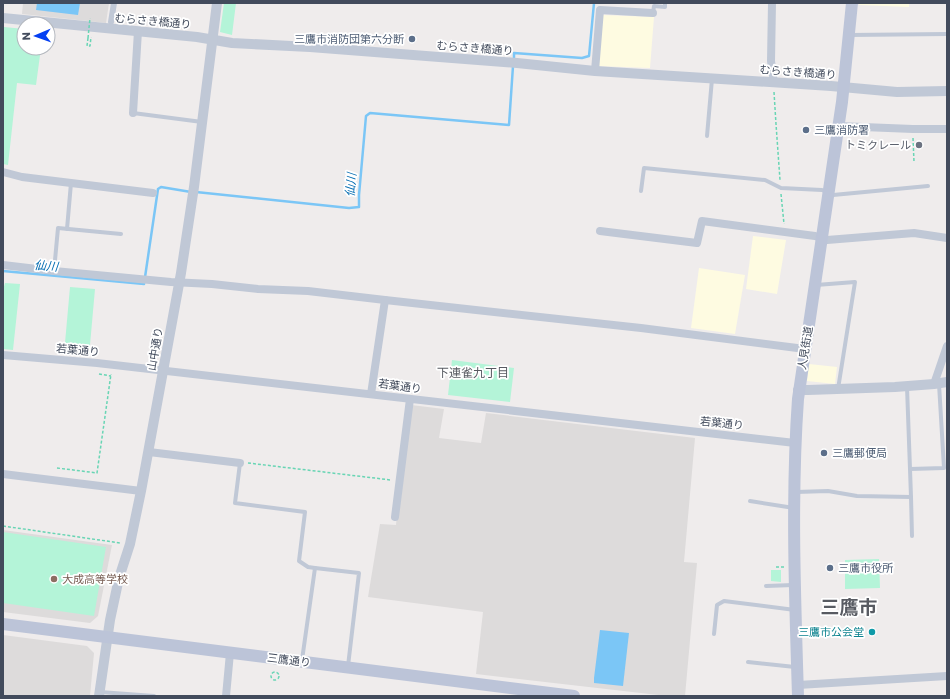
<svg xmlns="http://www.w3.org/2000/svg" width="950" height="699" font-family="Poppins,'Noto Sans JP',sans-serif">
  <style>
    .commercial { fill: #fefbe1 }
    .education { fill: #dddbdb }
    .green { fill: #b4f4d8 }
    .water { fill: #7bc6f6 }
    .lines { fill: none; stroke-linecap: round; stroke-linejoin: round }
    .stream { stroke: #7bc6f6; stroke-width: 2.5 }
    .path { stroke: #68d5b4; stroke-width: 1.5; stroke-dasharray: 3 2; stroke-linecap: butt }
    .service { stroke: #c0c8d6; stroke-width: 4 }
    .pedestrian { stroke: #c0c8d6; stroke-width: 6 }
    .minor { stroke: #c0c8d6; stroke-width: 8 }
    .tertiary { stroke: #c0c8d6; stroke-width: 10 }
    .secondary { stroke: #bcc4d8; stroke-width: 12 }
    .path-bridge { stroke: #68d5b4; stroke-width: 1.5; stroke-dasharray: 3 2; stroke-linecap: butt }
    .service-dot { fill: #5c6f8a; stroke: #fff; stroke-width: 1.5 }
    .worship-dot { fill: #6b7280; stroke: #fff; stroke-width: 1.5 }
    .education-dot { fill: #8d6e63; stroke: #fff; stroke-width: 1.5 }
    .culture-dot { fill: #0f9aa8; stroke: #fff; stroke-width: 1.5 }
    .labels { text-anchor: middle; stroke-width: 3.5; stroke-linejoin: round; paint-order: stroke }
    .street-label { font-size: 11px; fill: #424b5c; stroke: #fff }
    .service-label { font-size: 11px; fill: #4e5e75; stroke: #fff; text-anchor: start }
    .worship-label { font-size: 11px; fill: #5b616d; stroke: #fff; text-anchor: end }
    .education-label { font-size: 11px; fill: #785e54; stroke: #fff; text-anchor: start }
    .culture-label { font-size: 11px; fill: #0d838f; stroke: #fff; text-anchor: end }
    .water-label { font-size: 12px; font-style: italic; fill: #006bb1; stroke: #fff }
    .neighbourhood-label { font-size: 12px; fill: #585b62; stroke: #fff }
    .town-label { font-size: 19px; font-weight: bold; fill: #585b62; stroke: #fff }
  </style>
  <rect width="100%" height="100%" fill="#efecec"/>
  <g class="commercial">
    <polygon points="859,3 909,3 909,7 859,5"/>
    <polygon points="602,15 654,17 650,68 598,66"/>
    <polygon points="753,236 786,240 777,294 746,289"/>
    <polygon points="699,268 745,275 735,334 691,328"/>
    <polygon points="809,364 837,367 835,384 807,381"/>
  </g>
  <g class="education">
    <polygon points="23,3 109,3 106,23 22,14"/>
    <polygon points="411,405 444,409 439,438 481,443 486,413 695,438 684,562 697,563 685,696 667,696 476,674 483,612 368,597 380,524 396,525 400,481"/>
    <polygon points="3,530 112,545 98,616 90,623 3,612"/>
    <polygon points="3,635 87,646 94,653 90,696 3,696"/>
  </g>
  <g class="green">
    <polygon points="224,3 236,3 232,35 220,32"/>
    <polygon points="4,27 24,29 24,48 41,48 36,85 17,83 8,165 3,164 3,34"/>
    <polygon points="5,283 20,284 13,350 3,349 3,290"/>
    <polygon points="70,287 95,289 89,356 64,354"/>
    <polygon points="452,360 514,368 510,402 448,395"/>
    <polygon points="3,532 106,547 94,616 3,603"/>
    <polygon points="879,559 880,588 845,589 845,560"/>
    <polygon points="771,570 781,570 781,582 771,581"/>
  </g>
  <g class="water">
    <polygon points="37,3 80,3 78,15 36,10"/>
    <polygon points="600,630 629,633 623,686 594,683 594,678"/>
  </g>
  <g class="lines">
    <g class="stream">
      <polyline points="514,61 514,53 582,58 589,56 594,3"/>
      <polyline points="196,192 349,208 359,207 359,195 366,116 370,113 509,125 513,66"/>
      <polyline points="3,271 144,284 158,189 161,187 191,192"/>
    </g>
    <g class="path">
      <polyline points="88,38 87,46 90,46 91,37"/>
      <polyline points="774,92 776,124 780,180"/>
      <polyline points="913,138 914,162"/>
      <polyline points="781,194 784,224"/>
      <polyline points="99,374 111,376"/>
      <polyline points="248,463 391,480"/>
      <polyline points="57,468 97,473 111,374"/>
      <polyline points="3,526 120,543"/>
      <polyline points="776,567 784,567"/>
      <circle cx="275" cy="676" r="4"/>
    </g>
    <g class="service">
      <polyline points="653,13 654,6 665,7 665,3"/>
      <polyline points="849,35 947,34"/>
      <polyline points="133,113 202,122"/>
      <polyline points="707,136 712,79"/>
      <polyline points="641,191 644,168 765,180 781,188 822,190 833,195 928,186"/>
      <polyline points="67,229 71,183"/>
      <polyline points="54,271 58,228 121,234"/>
      <polyline points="816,285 855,282 838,389"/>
      <polyline points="907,387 910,469"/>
      <polyline points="240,463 235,503 305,512 299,561 308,567 315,568"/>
      <polyline points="796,492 828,491 857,496 911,497 910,469 944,468 939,384"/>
      <polyline points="911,497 912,536"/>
      <polyline points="750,501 794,508"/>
      <polyline points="766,586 793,585"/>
      <polyline points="714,634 717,605 724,601 795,610"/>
      <polyline points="302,660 315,568 359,573 348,666"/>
      <polyline points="748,662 795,667"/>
      <polyline points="100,692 154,696"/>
    </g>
    <polyline class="pedestrian" points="111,22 114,3"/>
    <g class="minor">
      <polyline points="772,3 771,61 774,83"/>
      <polyline points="595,71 600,10 653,13"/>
      <polyline points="133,113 138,31"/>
      <polyline points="838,126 913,129 947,129"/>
      <polyline points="3,172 22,177 153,193"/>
      <polyline points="600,231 697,243 702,221 815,236 827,240 914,233 947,238"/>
      <polyline points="3,265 54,271 171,282 212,284 258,289 308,291 385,300 641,328 805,349"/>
      <polyline points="3,355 97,363 795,443"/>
      <polyline points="934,384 947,346"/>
      <polyline points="371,394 385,300"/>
      <polyline points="149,452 240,463"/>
      <polyline points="3,474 141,491"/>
      <polyline points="395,517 410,399"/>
      <polyline points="798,685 947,676"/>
      <polyline points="226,696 230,653"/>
    </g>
    <g class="tertiary">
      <polyline points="3,18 197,37 232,43 310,47 517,63 595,71 831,86 897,92 947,91"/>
      <polyline points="798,390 808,390 895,387 934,384 947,382"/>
      <polyline points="99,696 110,620 119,578 130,544 141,491 181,273 194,187 217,3"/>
    </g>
    <g class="secondary">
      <polyline points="3,624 574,696"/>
      <path d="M798 696C795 597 791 498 798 399L842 102 852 3"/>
    </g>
    <polyline class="path-bridge" points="88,38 90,18"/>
  </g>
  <g class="service-dot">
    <circle cx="412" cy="39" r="4"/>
    <circle cx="806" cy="130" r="4"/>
    <circle cx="824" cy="453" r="4"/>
    <circle cx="830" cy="568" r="4"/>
  </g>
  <circle class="worship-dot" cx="919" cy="145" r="4"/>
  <circle class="education-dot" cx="54" cy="579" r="4"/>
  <circle class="culture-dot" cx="872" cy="632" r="4"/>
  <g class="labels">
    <g class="street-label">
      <text transform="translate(153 21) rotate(5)" y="4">むらさき橋通り</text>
      <text transform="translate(475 48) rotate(4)" y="4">むらさき橋通り</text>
      <text transform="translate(798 72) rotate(4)" y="4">むらさき橋通り</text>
      <text transform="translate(805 348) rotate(-81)" y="4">人見街道</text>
      <text transform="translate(155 349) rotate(-80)" y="4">山中通り</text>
      <text transform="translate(78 350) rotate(5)" y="4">若葉通り</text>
      <text transform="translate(400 386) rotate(8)" y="4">若葉通り</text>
      <text transform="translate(722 423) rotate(6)" y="4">若葉通り</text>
      <text transform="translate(289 660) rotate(7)" y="4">三鷹通り</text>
    </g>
    <g class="service-label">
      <text x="404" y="43" text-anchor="end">三鷹市消防団第六分断</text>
      <text x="814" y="134">三鷹消防署</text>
      <text x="832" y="457">三鷹郵便局</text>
      <text x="838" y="572">三鷹市役所</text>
    </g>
    <g class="worship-label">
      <text x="911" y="149">トミクレール</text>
    </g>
    <g class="education-label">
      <text x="62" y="583">大成高等学校</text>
    </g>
    <g class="culture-label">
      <text x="864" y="636">三鷹市公会堂</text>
    </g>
    <g class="water-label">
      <text transform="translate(351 185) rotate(-85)" y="4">仙川</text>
      <text transform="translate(46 266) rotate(5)" y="4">仙川</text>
    </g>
    <g class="neighbourhood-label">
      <text x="473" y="377">下連雀九丁目</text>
    </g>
    <g class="town-label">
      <text x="849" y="614">三鷹市</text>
    </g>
  </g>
  <rect width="950" height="699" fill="none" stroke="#424b5c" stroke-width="8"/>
  <g transform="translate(36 36) rotate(268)"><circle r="19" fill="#ffffff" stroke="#b3b7be"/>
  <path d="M0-3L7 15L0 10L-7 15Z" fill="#043ff2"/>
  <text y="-6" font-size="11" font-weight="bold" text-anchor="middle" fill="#424b5c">N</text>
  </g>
</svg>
